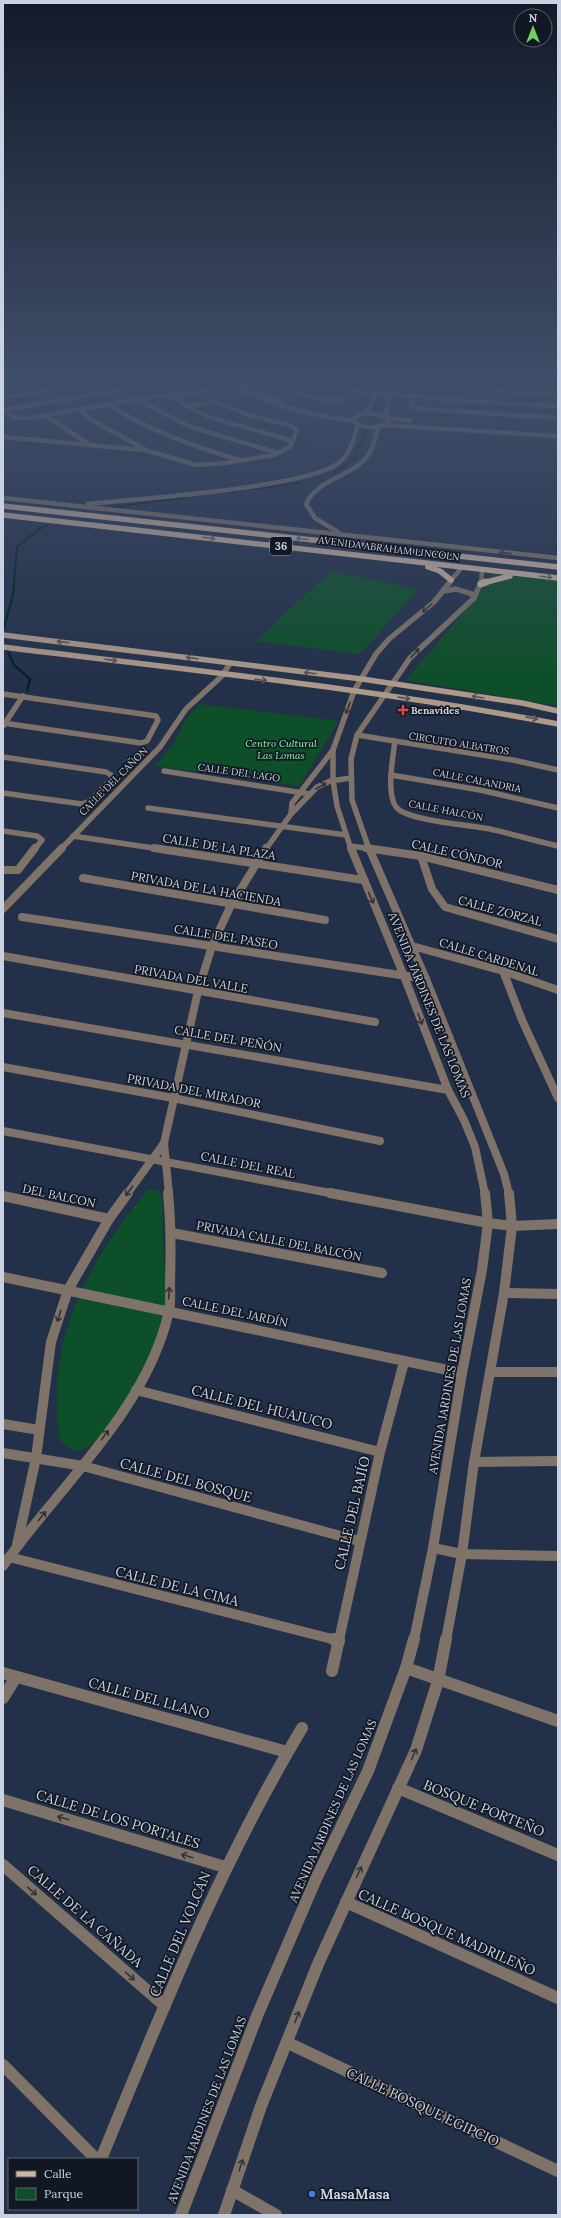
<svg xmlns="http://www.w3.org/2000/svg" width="561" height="2218" font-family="Lora,serif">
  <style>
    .built { fill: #293857 }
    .green { fill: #0d4f29 }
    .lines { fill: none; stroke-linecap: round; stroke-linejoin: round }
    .stream-far1 { stroke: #002227; stroke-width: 2 }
    .stream { stroke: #002227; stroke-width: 2.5 }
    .minor-far4 { stroke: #7f7369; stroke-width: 4.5 }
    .minor-far3 { stroke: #7f7369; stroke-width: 5.5 }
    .minor-far2 { stroke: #7f7369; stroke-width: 8 }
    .minor-far1 { stroke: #7f7369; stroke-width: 10 }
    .minor { stroke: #7f7369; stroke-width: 12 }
    .tertiary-far4 { stroke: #7f7369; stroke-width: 4.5 }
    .tertiary-far3 { stroke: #7f7369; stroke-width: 5.5 }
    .tertiary-far2 { stroke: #7f7369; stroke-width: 8 }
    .tertiary-far1 { stroke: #7f7369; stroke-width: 10 }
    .tertiary { stroke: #7f7369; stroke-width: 12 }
    .secondary { stroke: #ac9988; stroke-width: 5.5 }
    .primary-far1 { stroke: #cfb6a1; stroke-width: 5.5 }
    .primary { stroke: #cfb6a1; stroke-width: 7 }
    .oneway { stroke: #706762 }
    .oneway2 { stroke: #333338 }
    .oneway3 { stroke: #575250 }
    .health-dot { fill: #e0444e; stroke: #121823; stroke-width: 1.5 }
    .shop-dot { fill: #3f7fe0; stroke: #121823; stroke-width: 1.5 }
    .labels { text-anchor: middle; stroke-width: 3.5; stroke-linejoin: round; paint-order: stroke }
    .far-street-label { font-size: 10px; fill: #cad2e2; stroke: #121823 }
    .far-poi-label { font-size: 10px; font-weight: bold; fill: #cad2e2; stroke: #121823; text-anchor: start }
    .far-park-label { font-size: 10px; font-style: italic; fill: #8ef2ad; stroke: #121823 }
    .shield { fill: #121823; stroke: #939aa9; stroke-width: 1 }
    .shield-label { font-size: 11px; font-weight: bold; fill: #cad2e2 }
    .street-label { font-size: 12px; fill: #cad2e2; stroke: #121823 }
    .near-street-label { font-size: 14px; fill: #cad2e2; stroke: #121823 }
    .near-poi-label { font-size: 14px; font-weight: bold; fill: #cad2e2; stroke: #121823; text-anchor: start }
  </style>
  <rect width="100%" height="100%" fill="#233049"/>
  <polygon class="built" points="317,434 346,436 342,448 311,446"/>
  <g class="green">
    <polygon points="331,571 418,590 360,654 256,641"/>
    <polygon points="493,572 558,580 558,706 406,680 485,587"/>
    <polygon points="199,704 339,721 299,786 155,766 176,740 186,719"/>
    <path d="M148 1190H157L162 1195C163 1217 163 1239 164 1261 165 1273 167 1286 166 1297 164 1314 159 1334 152 1350 143 1371 101 1457 74 1450 56 1445 58 1429 57 1413 52 1328 94 1253 148 1190Z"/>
  </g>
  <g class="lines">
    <g class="stream-far1">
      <polyline points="383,392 392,377"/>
      <polyline points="369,424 373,416"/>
      <polyline points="334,472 353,461 367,428"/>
      <polyline points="229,492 299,483"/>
      <polyline points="113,507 187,497"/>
      <polyline points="14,583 17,547 39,529 47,526"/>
    </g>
    <g class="stream">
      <path d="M4 628C7 612 15 597 14 582"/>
      <polyline points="8,652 14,665 30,679 27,690"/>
    </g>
    <g class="minor-far4">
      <polyline points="146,377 186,406 212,418 293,441"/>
      <path d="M270 377C288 388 318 404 340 399 345 398 349 393 353 390"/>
      <path d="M307 377C340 392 376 393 412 396 460 401 509 404 558 406"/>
      <polyline points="457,377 558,384"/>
      <polyline points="316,380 336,377"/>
      <polyline points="400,383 558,395"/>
      <polyline points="3,385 53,377"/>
      <polyline points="415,397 411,406 420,409 558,418"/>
      <polyline points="3,398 123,377"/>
      <polyline points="138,400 188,426 278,453"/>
      <path d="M109 405C150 431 194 447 240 460"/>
      <path d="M3 409 15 418H32C74 411 116 402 159 396 182 393 206 394 228 384"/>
      <polyline points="3,410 155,384 179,377"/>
      <polyline points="79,410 97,423 148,451 196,465 226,463 274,455 290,447 297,430 289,425 245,414 216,402 186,406"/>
      <polyline points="366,413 384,377"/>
      <polyline points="46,416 89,444"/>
      <polyline points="386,416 388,399 406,377"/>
      <polyline points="3,437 143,450"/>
      <polyline points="3,498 558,558"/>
      <path d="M88 504C135 499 310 488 340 462 351 452 354 438 358 424"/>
      <path d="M338 532 315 518 306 504C319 477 352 478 368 455 374 447 376 436 378 426"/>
    </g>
    <g class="minor-far3">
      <polyline points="3,694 156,716 158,720 147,741 141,743 3,723"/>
      <polyline points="3,726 23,696"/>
      <polyline points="357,735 513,760 558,770"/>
      <path d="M395 741C393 757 386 793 396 807 407 821 471 825 490 829 513 834 535 841 558 846"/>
      <polyline points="3,757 106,772 111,775 112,779 89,802 82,804 3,793"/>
      <polyline points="164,771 310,794"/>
      <polyline points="391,775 480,790 558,808"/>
      <polyline points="148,808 346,835"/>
      <polyline points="291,814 292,803 333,750"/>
      <polyline points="3,831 37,836 42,840 35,849"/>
      <polyline points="73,836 160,849"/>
      <polyline points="350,846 373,849"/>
      <polyline points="61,849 160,747 186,709 223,675 230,663"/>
      <polyline points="266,849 291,814 317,787 330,781 351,778"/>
    </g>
    <g class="minor-far2">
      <polyline points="154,848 363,880"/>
      <polyline points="366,848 421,856 558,890"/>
      <polyline points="421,856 432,889 445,907 558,939"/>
      <polyline points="3,870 18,870 35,848"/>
      <polyline points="83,878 325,920"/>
      <polyline points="3,909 62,848"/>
      <polyline points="22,917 426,979"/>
      <polyline points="412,946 503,971 558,990"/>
      <polyline points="3,956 375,1022"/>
      <polyline points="503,971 522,1020 558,1098"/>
      <polyline points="3,1013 448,1090"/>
      <polyline points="3,1067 173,1098 380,1141"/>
      <polyline points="3,1131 335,1194"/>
      <polyline points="127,1194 164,1143"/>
      <polyline points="169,1194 164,1143 198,991 212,946 231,905 266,848"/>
    </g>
    <g class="minor-far1">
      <polyline points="330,1193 488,1223 512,1226 558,1224"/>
      <polyline points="3,1196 109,1219"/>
      <polyline points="172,1233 382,1273"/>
      <polyline points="3,1277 462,1373"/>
      <polyline points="504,1293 558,1294"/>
      <polyline points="490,1372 558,1372"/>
      <polyline points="136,1390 380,1452"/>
      <polyline points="3,1424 39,1430"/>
      <polyline points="3,1453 83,1466 359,1541"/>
      <polyline points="474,1462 558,1461"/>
      <polyline points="17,1545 36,1458 51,1342 68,1290 109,1219 128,1193"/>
      <polyline points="433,1548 462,1554 558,1556"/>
      <polyline points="9,1557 336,1640"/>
      <path d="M3 1566C59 1486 147 1410 169 1311 171 1302 170 1291 170 1281 171 1251 171 1223 168 1193"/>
      <polyline points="339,1640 380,1452 404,1362"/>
    </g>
    <g class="minor">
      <polyline points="333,1639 339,1641"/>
      <polyline points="406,1668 558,1721"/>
      <polyline points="332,1671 339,1639"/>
      <polyline points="3,1673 287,1752"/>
      <polyline points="3,1698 16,1677"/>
      <polyline points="398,1788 558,1855"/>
      <polyline points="3,1800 225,1867"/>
      <polyline points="3,1865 165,2006"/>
      <polyline points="346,1902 558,1998"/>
      <polyline points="288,2043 558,2171"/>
      <polyline points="3,2065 96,2159"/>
      <path d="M101 2159C162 2011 219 1866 302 1728"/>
      <polyline points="232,2190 276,2215"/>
    </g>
    <g class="tertiary-far4">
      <path d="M219 377C260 404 305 414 353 421"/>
      <polyline points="230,377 254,391 280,402"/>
      <polyline points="219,388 234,389"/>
      <path d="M365 413 386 416 389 421C379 430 363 429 353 421L356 416Z"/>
      <polyline points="388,418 410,421"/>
      <polyline points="382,425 558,436"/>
      <polyline points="449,583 462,567"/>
      <polyline points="481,583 482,570"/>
    </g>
    <g class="tertiary-far3">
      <polyline points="443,591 456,589 472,594 474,598"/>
      <polyline points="351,849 337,806 333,780 333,750 354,691 376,654 389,639 434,602 450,582"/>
      <polyline points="369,849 352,800 351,759 357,735 410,658 474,598 481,582"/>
    </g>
    <g class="tertiary-far2">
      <polyline points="351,848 404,976 448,1090 464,1120 475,1147 485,1194"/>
      <polyline points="369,848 426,979 504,1174 509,1194"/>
    </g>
    <g class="tertiary-far1">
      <polyline points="414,1640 433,1548 462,1373 482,1270 488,1223 485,1193"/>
      <polyline points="446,1640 462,1554 474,1462 504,1293 512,1226 509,1193"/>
    </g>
    <g class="tertiary">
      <polyline points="181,2215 257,2016 316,1879 368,1771 406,1668 414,1639"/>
      <polyline points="224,2215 261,2106 318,1964 416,1750 438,1681 446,1639"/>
    </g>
    <g class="secondary">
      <polyline points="3,635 362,679 522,703 558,711"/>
      <path d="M3 647C188 670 375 689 558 724"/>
    </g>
    <g class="primary-far1">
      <polyline points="3,506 558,567"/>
      <polyline points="3,515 558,578"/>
      <polyline points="428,567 440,571 451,580"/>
      <polyline points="483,583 510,576"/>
    </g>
    <polyline class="primary" points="481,584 486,582"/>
  </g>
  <defs><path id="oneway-shaft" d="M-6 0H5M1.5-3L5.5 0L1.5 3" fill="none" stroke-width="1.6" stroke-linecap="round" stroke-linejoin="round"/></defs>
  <g class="oneway">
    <use href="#oneway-shaft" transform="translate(209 538) rotate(6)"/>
    <use href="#oneway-shaft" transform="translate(302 539) rotate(-174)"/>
    <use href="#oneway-shaft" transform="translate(546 577) rotate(6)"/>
  </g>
  <g class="oneway2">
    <use href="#oneway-shaft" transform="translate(505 553) rotate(-174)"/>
    <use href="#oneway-shaft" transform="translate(427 608) rotate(138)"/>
    <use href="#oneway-shaft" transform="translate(415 653) rotate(-49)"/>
    <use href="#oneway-shaft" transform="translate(348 708) rotate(110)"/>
    <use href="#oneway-shaft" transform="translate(321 786) rotate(-30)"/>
    <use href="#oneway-shaft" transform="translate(371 898) rotate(66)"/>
    <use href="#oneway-shaft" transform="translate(420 1019) rotate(69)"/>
    <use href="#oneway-shaft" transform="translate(129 1191) rotate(127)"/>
    <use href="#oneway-shaft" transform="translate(169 1293) rotate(-87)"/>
    <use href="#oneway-shaft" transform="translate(59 1316) rotate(108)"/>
    <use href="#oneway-shaft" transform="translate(105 1435) rotate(-54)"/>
    <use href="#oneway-shaft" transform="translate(42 1516) rotate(-51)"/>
    <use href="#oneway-shaft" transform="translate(414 1754) rotate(-67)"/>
    <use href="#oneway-shaft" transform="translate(63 1818) rotate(-163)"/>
    <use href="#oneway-shaft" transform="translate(187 1856) rotate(-163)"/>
    <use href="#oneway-shaft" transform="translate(359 1872) rotate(-65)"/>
    <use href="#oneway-shaft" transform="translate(32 1891) rotate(41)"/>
    <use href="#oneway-shaft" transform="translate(130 1976) rotate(41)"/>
    <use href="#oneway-shaft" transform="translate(297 2017) rotate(-69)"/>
    <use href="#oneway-shaft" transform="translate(241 2165) rotate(-71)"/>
  </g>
  <g class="oneway3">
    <use href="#oneway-shaft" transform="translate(63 642) rotate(-173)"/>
    <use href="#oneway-shaft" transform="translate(192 658) rotate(-173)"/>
    <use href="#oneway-shaft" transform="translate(111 660) rotate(7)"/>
    <use href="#oneway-shaft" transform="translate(310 673) rotate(-173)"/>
    <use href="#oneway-shaft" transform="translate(261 680) rotate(7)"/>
    <use href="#oneway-shaft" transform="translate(478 697) rotate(-171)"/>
    <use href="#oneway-shaft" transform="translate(404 698) rotate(8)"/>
    <use href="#oneway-shaft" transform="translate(532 718) rotate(11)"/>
  </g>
  <linearGradient id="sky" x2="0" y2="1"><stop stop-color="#131a28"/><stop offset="0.55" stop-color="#3f4e6a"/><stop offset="1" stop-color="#3f4e6a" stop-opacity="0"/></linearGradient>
  <rect width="561" height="688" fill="url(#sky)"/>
  <path class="health-dot" d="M401 704h4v4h4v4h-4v4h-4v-4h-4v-4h4z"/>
  <circle class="shop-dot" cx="312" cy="2194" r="4"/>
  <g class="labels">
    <g class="far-street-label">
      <text transform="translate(389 548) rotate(7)" y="4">AVENIDA ABRAHAM LINCOLN</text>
      <text transform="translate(459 743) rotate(9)" y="4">CIRCUITO ALBATROS</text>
      <text transform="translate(239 772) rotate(8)" y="4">CALLE DEL LAGO</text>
      <text transform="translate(477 780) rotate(11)" y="4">CALLE CALANDRIA</text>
      <text transform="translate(113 781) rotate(-45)" y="4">CALLE DEL CAÑON</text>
      <text transform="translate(446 810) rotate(11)" y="4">CALLE HALCÓN</text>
    </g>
    <g class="far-poi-label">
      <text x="411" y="714">Benavides</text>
    </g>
    <g class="far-park-label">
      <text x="281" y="747">Centro Cultural<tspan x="281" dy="12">Las Lomas</tspan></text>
    </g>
    <rect class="shield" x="270" y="537" width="22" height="18" rx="3"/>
    <g class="shield-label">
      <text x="281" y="550">36</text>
    </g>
    <g class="street-label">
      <text transform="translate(219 847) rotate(9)" y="4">CALLE DE LA PLAZA</text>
      <text transform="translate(457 854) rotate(13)" y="4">CALLE CÓNDOR</text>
      <text transform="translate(206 889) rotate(10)" y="4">PRIVADA DE LA HACIENDA</text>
      <text transform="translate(500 911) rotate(15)" y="4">CALLE ZORZAL</text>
      <text transform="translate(226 937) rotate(9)" y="4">CALLE DEL PASEO</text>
      <text transform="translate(489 957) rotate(17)" y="4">CALLE CARDENAL</text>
      <text transform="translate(191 979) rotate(10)" y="4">PRIVADA DEL VALLE</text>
      <text transform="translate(429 1005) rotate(68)" y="4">AVENIDA JARDINES DE LAS LOMAS</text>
      <text transform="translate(228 1039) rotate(10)" y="4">CALLE DEL PEÑÓN</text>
      <text transform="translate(194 1091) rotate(11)" y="4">PRIVADA DEL MIRADOR</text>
      <text transform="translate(248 1165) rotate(11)" y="4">CALLE DEL REAL</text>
      <text transform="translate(59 1196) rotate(12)" y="4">DEL BALCON</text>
      <text transform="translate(279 1241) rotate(11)" y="4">PRIVADA CALLE DEL BALCÓN</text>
      <text transform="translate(235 1312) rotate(12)" y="4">CALLE DEL JARDÍN</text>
      <text transform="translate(450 1376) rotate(-80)" y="4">AVENIDA JARDINES DE LAS LOMAS</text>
      <text transform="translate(333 1811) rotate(-66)" y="4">AVENIDA JARDINES DE LAS LOMAS</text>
      <text transform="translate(207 2110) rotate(-69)" y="4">AVENIDA JARDINES DE LAS LOMAS</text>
    </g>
    <g class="near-street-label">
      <text transform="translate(262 1407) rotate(14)" y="5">CALLE DEL HUAJUCO</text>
      <text transform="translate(186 1480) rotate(15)" y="5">CALLE DEL BOSQUE</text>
      <text transform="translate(352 1513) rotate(-77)" y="5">CALLE DEL BAJÍO</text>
      <text transform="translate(177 1586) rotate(14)" y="5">CALLE DE LA CIMA</text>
      <text transform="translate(149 1698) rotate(15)" y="5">CALLE DEL LLANO</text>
      <text transform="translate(484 1808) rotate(22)" y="5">BOSQUE PORTEÑO</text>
      <text transform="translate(118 1819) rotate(17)" y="5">CALLE DE LOS PORTALES</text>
      <text transform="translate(85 1916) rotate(41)" y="5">CALLE DE LA CAÑADA</text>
      <text transform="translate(447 1932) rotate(24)" y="5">CALLE BOSQUE MADRILEÑO</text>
      <text transform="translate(180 1934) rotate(-67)" y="5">CALLE DEL VOLCÁN</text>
      <text transform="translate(423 2107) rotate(25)" y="5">CALLE BOSQUE EGIPCIO</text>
    </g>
    <g class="near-poi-label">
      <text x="320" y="2199">MasaMasa</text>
    </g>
  </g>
  <rect width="561" height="2218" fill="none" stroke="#cad2e2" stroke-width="8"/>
  <rect x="8" y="2158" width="130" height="52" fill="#121823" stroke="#5c626f"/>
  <rect x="16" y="2171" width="20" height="6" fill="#cfb6a1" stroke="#5c626f"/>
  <text x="44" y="2178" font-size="12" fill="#cad2e2">Calle</text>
  <rect x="16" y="2188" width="20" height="12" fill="#0d4f29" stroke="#5c626f"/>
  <text x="44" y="2198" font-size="12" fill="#cad2e2">Parque</text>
  <g transform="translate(533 28)"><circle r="19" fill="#121823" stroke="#5c626f"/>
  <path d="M0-3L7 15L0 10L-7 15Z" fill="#6fd360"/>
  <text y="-6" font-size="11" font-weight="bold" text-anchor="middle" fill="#cad2e2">N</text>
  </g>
</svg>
